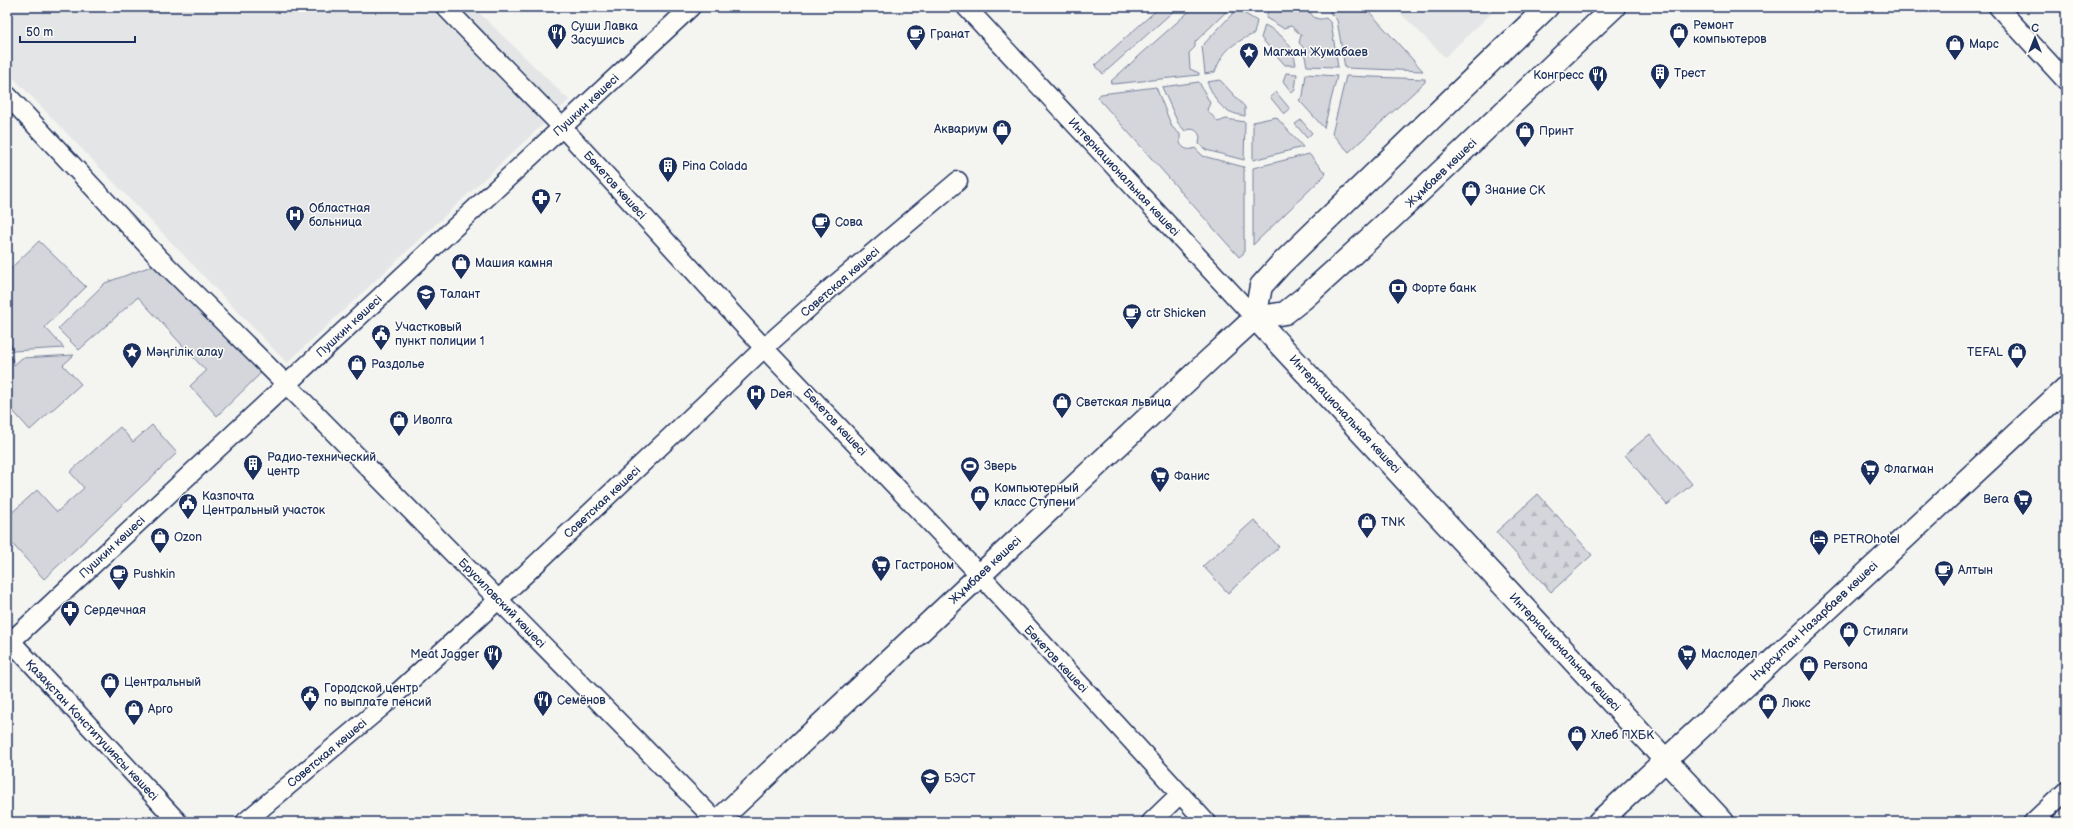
<svg xmlns="http://www.w3.org/2000/svg" width="2073" height="829" font-family="'Balsamiq Sans',sans-serif">
  <style>
    .built { fill: #e4e5e6 }
    .grass { fill: #d4d6db; stroke: #78829c }
    .forest { fill: url(#forest-firs); stroke: #78829c }
    .lines { fill: none; stroke-linecap: round; stroke-linejoin: round }
    .minor-casing { stroke: #1b2f5e; stroke-width: 21 }
    .major-casing { stroke: #1b2f5e; stroke-width: 25 }
    .minor { stroke: #fdfcf7; stroke-width: 18 }
    .major { stroke: #fdfcf7; stroke-width: 22 }
    .labels { text-anchor: middle; stroke-width: 3; stroke-linejoin: round; paint-order: stroke }
    .poi-label { font-size: 12px; fill: #1b2f5e; stroke: #fdfcf7; text-anchor: start }
    .street-label { font-size: 12px; fill: #1b2f5e; stroke: #fdfcf7 }
  </style>
  <defs>
    <pattern id="forest-firs" width="22" height="20" patternUnits="userSpaceOnUse"><rect width="22" height="20" fill="#d4d6db"/><path d="M5 1l3.5 6h-7zM16 11l3.5 6h-7z" fill="#b5b8be"/></pattern>
  </defs>
  <rect width="100%" height="100%" fill="#f4f4f1"/>
  <filter id="ink" filterUnits="userSpaceOnUse"><feTurbulence type="fractalNoise" baseFrequency=".025" numOctaves="2"/><feDisplacementMap in="SourceGraphic" scale="8" xChannelSelector="R" yChannelSelector="G"/><feConvolveMatrix kernelMatrix="1 2 1 2 8 2 1 2 1" color-interpolation-filters="sRGB"/></filter>
  <g filter="url(#ink)">
    <g class="built">
      <polygon points="7,7 473,7 569,100 287,363 7,71"/>
      <polygon points="1394,7 1498,7 1445,57"/>
    </g>
    <g class="grass">
      <polygon points="1160,7 1178,7 1103,74 1095,65"/>
      <polygon points="1194,7 1231,7 1195,42 1195,47 1189,53 1190,69 1199,73 1199,75 1113,84 1110,82"/>
      <path d="M1269 7H1309C1310 17 1317 21 1326 18L1331 23 1338 67 1307 66 1303 47 1299 43 1301 35 1291 26 1283 28 1266 18Z"/>
      <polygon points="1331,7 1365,7 1423,71 1345,68 1337,20 1330,13"/>
      <path d="M1237 9 1257 21 1254 34C1233 43 1223 50 1215 72L1205 74 1202 46Z"/>
      <path d="M1265 25C1283 35 1293 44 1296 65H1285L1261 38Z"/>
      <polygon points="1286,73 1297,74 1295,90 1292,93 1283,81"/>
      <polygon points="1306,74 1337,76 1324,128 1299,100 1303,96"/>
      <polygon points="1346,76 1425,79 1425,82 1349,152 1332,134"/>
      <path d="M1220 80 1245 107V116C1221 112 1217 103 1207 82Z"/>
      <path d="M1199 82 1210 103 1207 110 1218 122 1226 119 1245 122 1244 160 1206 150 1199 144 1200 137C1198 130 1192 127 1185 131L1178 123 1162 87Z"/>
      <path d="M1156 87 1172 127 1180 134V143C1183 149 1189 151 1195 148L1203 156 1244 167V253L1239 257 1097 97 1101 94Z"/>
      <polygon points="1276,92 1290,109 1284,114 1270,97"/>
      <polygon points="1276,117 1303,147 1253,160 1253,122"/>
      <polygon points="1301,120 1312,133 1307,138 1295,124"/>
      <polygon points="1309,154 1326,174 1253,245 1253,168"/>
      <polygon points="39,241 86,287 45,327 64,348 13,351 11,345 7,350 7,272"/>
      <polygon points="154,265 263,371 217,416 190,386 206,371 138,297 79,350 58,329 105,283"/>
      <polygon points="74,355 63,365 81,384 30,430 14,412 7,418 7,359 12,358 14,365 22,358"/>
      <polygon points="152,425 177,453 44,579 7,538 7,517 37,490 57,512 84,488 70,472 120,427 133,442"/>
      <polygon points="1650,434 1692,484 1667,505 1625,455"/>
      <polygon points="1254,520 1279,547 1228,593 1203,566"/>
    </g>
    <polygon class="forest" points="1538,494 1592,555 1551,592 1496,532"/>
    <g class="lines">
      <defs>
        <g id="minor">
          <polyline points="445,7 563,128 764,348 980,575 1206,822"/>
          <polyline points="966,7 1255,318"/>
          <polyline points="1998,7 2066,81"/>
          <polyline points="7,95 158,257 300,398 717,822"/>
          <polyline points="7,637 178,822"/>
          <polyline points="7,645 691,7"/>
          <polyline points="245,822 384,705 498,600 764,348 831,288 958,181"/>
          <polyline points="1151,822 1180,794"/>
          <polyline points="2033,822 2066,791"/>
        </g>
        <g id="major">
          <polyline points="1255,318 1723,822"/>
          <polyline points="1255,318 1261,286 1280,265 1547,7"/>
          <path d="M717 822 1207 362 1255 318 1285 313 1304 298C1410 204 1511 104 1614 7"/>
          <polyline points="1599,822 2066,388"/>
        </g>
      </defs>
      <use href="#minor" class="minor-casing"/>
      <use href="#major" class="major-casing"/>
      <use href="#minor" class="minor"/>
      <use href="#major" class="major"/>
    </g>
  </g>
  <defs>
    <symbol id="shop-pin" viewBox="-11 -11 22 30"><path d="M0 17L-7.5 6A9.5 9.5 0 1 1 7.5 6Z" fill="#1b2f5e" stroke="#fdfcf7"/><path d="M-5-2.5h2.3a2.7 3.5 0 0 1 5.4 0H5L5.5 6h-11ZM-1.5-2.5h3a1.5 2.3 0 0 0-3 0Z" fill="#fff"/></symbol>
    <symbol id="restaurant-pin" viewBox="-11 -11 22 30"><path d="M0 17L-7.5 6A9.5 9.5 0 1 1 7.5 6Z" fill="#1b2f5e" stroke="#fdfcf7"/><path d="M-5-6h1v4h1v-4h1v4h1v-4h1v5L-1.5 .5V6h-2V.5L-5-1ZM5-6V6H3V1.5H1.5Q1.5-4 5-6Z" fill="#fff"/></symbol>
    <symbol id="cafe-pin" viewBox="-11 -11 22 30"><path d="M0 17L-7.5 6A9.5 9.5 0 1 1 7.5 6Z" fill="#1b2f5e" stroke="#fdfcf7"/><path d="M-5.5-4.5H6V0H3Q3 3.5 0 3.5H-2.5Q-5.5 3.5-5.5 0ZM3-3.2v2h1.7v-2ZM-6 4.5H4V6H-6Z" fill="#fff"/></symbol>
    <symbol id="sight-pin" viewBox="-11 -11 22 30"><path d="M0 17L-7.5 6A9.5 9.5 0 1 1 7.5 6Z" fill="#1b2f5e" stroke="#fdfcf7"/><path d="M0-6L1.8-2.2L6-1.7L2.9 1.2L3.7 5.4L0 3.3L-3.7 5.4L-2.9 1.2L-6-1.7L-1.8-2.2Z" fill="#fff"/></symbol>
    <symbol id="building-pin" viewBox="-11 -11 22 30"><path d="M0 17L-7.5 6A9.5 9.5 0 1 1 7.5 6Z" fill="#1b2f5e" stroke="#fdfcf7"/><path d="M-4-6H4V6H1V3H-1V6H-4ZM-2.5-4.3h1.7v1.8h-1.7ZM.8-4.3h1.7v1.8H.8ZM-2.5-1h1.7V.8h-1.7ZM.8-1h1.7V.8H.8Z" fill="#fff"/></symbol>
    <symbol id="pharmacy-pin" viewBox="-11 -11 22 30"><path d="M0 17L-7.5 6A9.5 9.5 0 1 1 7.5 6Z" fill="#1b2f5e" stroke="#fdfcf7"/><path d="M-2-6h4v4h4v4h-4v4h-4v-4h-4v-4h4Z" fill="#fff"/></symbol>
    <symbol id="hospital-pin" viewBox="-11 -11 22 30"><path d="M0 17L-7.5 6A9.5 9.5 0 1 1 7.5 6Z" fill="#1b2f5e" stroke="#fdfcf7"/><path d="M-5-5h3v3.5h4V-5h3V5h-3V1.5h-4V5h-3Z" fill="#fff"/></symbol>
    <symbol id="bank-pin" viewBox="-11 -11 22 30"><path d="M0 17L-7.5 6A9.5 9.5 0 1 1 7.5 6Z" fill="#1b2f5e" stroke="#fdfcf7"/><path d="M-6-4H6V4H-6ZM0-2.3a2.3 2.3 0 1 0 0 4.6a2.3 2.3 0 1 0 0-4.6Z" fill="#fff"/></symbol>
    <symbol id="school-pin" viewBox="-11 -11 22 30"><path d="M0 17L-7.5 6A9.5 9.5 0 1 1 7.5 6Z" fill="#1b2f5e" stroke="#fdfcf7"/><path d="M0-5L7-2L0 1L-7-2ZM-4 1L0 2.5L4 1V4Q0 6-4 4Z" fill="#fff"/></symbol>
    <symbol id="civic-pin" viewBox="-11 -11 22 30"><path d="M0 17L-7.5 6A9.5 9.5 0 1 1 7.5 6Z" fill="#1b2f5e" stroke="#fdfcf7"/><path d="M-.6-6.5H3V-4.5H.6V-3L4-1V1h2V6H-6V1h2V-1L-.6-3ZM-1.2 2.5V6h2.4V2.5Z" fill="#fff"/></symbol>
    <symbol id="stadium-pin" viewBox="-11 -11 22 30"><path d="M0 17L-7.5 6A9.5 9.5 0 1 1 7.5 6Z" fill="#1b2f5e" stroke="#fdfcf7"/><path d="M0-5a6.5 5 0 1 0 0 10a6.5 5 0 1 0 0-10ZM-3.5-1.8h7v3.6h-7Z" fill="#fff"/></symbol>
    <symbol id="supermarket-pin" viewBox="-11 -11 22 30"><path d="M0 17L-7.5 6A9.5 9.5 0 1 1 7.5 6Z" fill="#1b2f5e" stroke="#fdfcf7"/><path d="M-6-5.5h2.5l.6 2H6L4.5 2H-2.5L-4.4-4H-6ZM-1.5 3.2a1.3 1.3 0 1 0 .1 0ZM3 3.2a1.3 1.3 0 1 0 .1 0Z" fill="#fff"/></symbol>
    <symbol id="hotel-pin" viewBox="-11 -11 22 30"><path d="M0 17L-7.5 6A9.5 9.5 0 1 1 7.5 6Z" fill="#1b2f5e" stroke="#fdfcf7"/><path d="M-6-4.5h1.5V1H6V5H4.5V3h-9V5H-6ZM-4 0a1.8 1.8 0 1 1 3.6 0ZM.5 0V-2.5h3Q6-2.5 6 0Z" fill="#fff"/></symbol>
  </defs>
  <g fill-rule="evenodd">
    <use href="#shop-pin" x="1668" y="21" width="22" height="30"/>
    <use href="#restaurant-pin" x="546" y="22" width="22" height="30"/>
    <use href="#cafe-pin" x="905" y="23" width="22" height="30"/>
    <use href="#shop-pin" x="1944" y="33" width="22" height="30"/>
    <use href="#sight-pin" x="1238" y="41" width="22" height="30"/>
    <use href="#building-pin" x="1649" y="62" width="22" height="30"/>
    <use href="#restaurant-pin" x="1587" y="64" width="22" height="30"/>
    <use href="#shop-pin" x="991" y="118" width="22" height="30"/>
    <use href="#shop-pin" x="1514" y="120" width="22" height="30"/>
    <use href="#building-pin" x="657" y="155" width="22" height="30"/>
    <use href="#shop-pin" x="1460" y="179" width="22" height="30"/>
    <use href="#pharmacy-pin" x="530" y="187" width="22" height="30"/>
    <use href="#hospital-pin" x="284" y="204" width="22" height="30"/>
    <use href="#cafe-pin" x="810" y="211" width="22" height="30"/>
    <use href="#shop-pin" x="450" y="252" width="22" height="30"/>
    <use href="#bank-pin" x="1387" y="277" width="22" height="30"/>
    <use href="#school-pin" x="415" y="283" width="22" height="30"/>
    <use href="#cafe-pin" x="1121" y="302" width="22" height="30"/>
    <use href="#civic-pin" x="370" y="323" width="22" height="30"/>
    <use href="#sight-pin" x="121" y="341" width="22" height="30"/>
    <use href="#shop-pin" x="2006" y="341" width="22" height="30"/>
    <use href="#shop-pin" x="346" y="353" width="22" height="30"/>
    <use href="#hospital-pin" x="745" y="383" width="22" height="30"/>
    <use href="#shop-pin" x="1051" y="391" width="22" height="30"/>
    <use href="#shop-pin" x="388" y="409" width="22" height="30"/>
    <use href="#building-pin" x="242" y="453" width="22" height="30"/>
    <use href="#stadium-pin" x="959" y="455" width="22" height="30"/>
    <use href="#supermarket-pin" x="1859" y="458" width="22" height="30"/>
    <use href="#supermarket-pin" x="1149" y="465" width="22" height="30"/>
    <use href="#shop-pin" x="969" y="484" width="22" height="30"/>
    <use href="#supermarket-pin" x="2012" y="488" width="22" height="30"/>
    <use href="#civic-pin" x="177" y="492" width="22" height="30"/>
    <use href="#shop-pin" x="1356" y="511" width="22" height="30"/>
    <use href="#shop-pin" x="149" y="526" width="22" height="30"/>
    <use href="#hotel-pin" x="1808" y="528" width="22" height="30"/>
    <use href="#supermarket-pin" x="870" y="554" width="22" height="30"/>
    <use href="#cafe-pin" x="1933" y="559" width="22" height="30"/>
    <use href="#cafe-pin" x="108" y="563" width="22" height="30"/>
    <use href="#pharmacy-pin" x="59" y="599" width="22" height="30"/>
    <use href="#shop-pin" x="1838" y="620" width="22" height="30"/>
    <use href="#restaurant-pin" x="482" y="643" width="22" height="30"/>
    <use href="#supermarket-pin" x="1676" y="643" width="22" height="30"/>
    <use href="#shop-pin" x="1798" y="654" width="22" height="30"/>
    <use href="#shop-pin" x="99" y="671" width="22" height="30"/>
    <use href="#civic-pin" x="299" y="684" width="22" height="30"/>
    <use href="#restaurant-pin" x="532" y="689" width="22" height="30"/>
    <use href="#shop-pin" x="1757" y="692" width="22" height="30"/>
    <use href="#shop-pin" x="123" y="698" width="22" height="30"/>
    <use href="#shop-pin" x="1566" y="724" width="22" height="30"/>
    <use href="#school-pin" x="919" y="767" width="22" height="30"/>
  </g>
  <g class="labels">
    <g class="poi-label">
      <text x="1693" y="29">Ремонт<tspan x="1693" dy="14">компьютеров</tspan></text>
      <text x="571" y="30">Суши Лавка<tspan x="571" dy="14">Засушись</tspan></text>
      <text x="930" y="38">Гранат</text>
      <text x="1969" y="48">Марс</text>
      <text x="1263" y="56">Магжан Жумабаев</text>
      <text x="1674" y="77">Трест</text>
      <text x="1584" y="79" text-anchor="end">Конгресс</text>
      <text x="988" y="133" text-anchor="end">Аквариум</text>
      <text x="1539" y="135">Принт</text>
      <text x="682" y="170">Pina Colada</text>
      <text x="1485" y="194">Знание СК</text>
      <text x="555" y="202">7</text>
      <text x="309" y="212">Областная<tspan x="309" dy="14">больница</tspan></text>
      <text x="835" y="226">Сова</text>
      <text x="475" y="267">Машия камня</text>
      <text x="1412" y="292">Форте банк</text>
      <text x="440" y="298">Талант</text>
      <text x="1146" y="317">ctr Shicken</text>
      <text x="395" y="331">Участковый<tspan x="395" dy="14">пункт полиции 1</tspan></text>
      <text x="146" y="356">Мәңгілік алау</text>
      <text x="2003" y="356" text-anchor="end">TEFAL</text>
      <text x="371" y="368">Раздолье</text>
      <text x="770" y="398">Deя</text>
      <text x="1076" y="406">Светская львица</text>
      <text x="413" y="424">Иволга</text>
      <text x="267" y="461">Радио-технический<tspan x="267" dy="14">центр</tspan></text>
      <text x="984" y="470">Зверь</text>
      <text x="1884" y="473">Флагман</text>
      <text x="1174" y="480">Фанис</text>
      <text x="994" y="492">Компьютерный<tspan x="994" dy="14">класс Ступени</tspan></text>
      <text x="202" y="500">Казпочта<tspan x="202" dy="14">Центральный участок</tspan></text>
      <text x="2009" y="503" text-anchor="end">Вега</text>
      <text x="1381" y="526">TNK</text>
      <text x="174" y="541">Ozon</text>
      <text x="1833" y="543">PETROhotel</text>
      <text x="895" y="569">Гастроном</text>
      <text x="1958" y="574">Алтын</text>
      <text x="133" y="578">Pushkin</text>
      <text x="84" y="614">Сердечная</text>
      <text x="1863" y="635">Стиляги</text>
      <text x="479" y="658" text-anchor="end">Meat Jagger</text>
      <text x="1701" y="658">Маслодел</text>
      <text x="1823" y="669">Persona</text>
      <text x="124" y="686">Центральный</text>
      <text x="324" y="692">Городской центр<tspan x="324" dy="14">по выплате пенсий</tspan></text>
      <text x="557" y="704">Семёнов</text>
      <text x="1782" y="707">Люкс</text>
      <text x="148" y="713">Арго</text>
      <text x="1591" y="739">Хлеб ПХБК</text>
      <text x="944" y="782">БЭСТ</text>
    </g>
    <g class="street-label">
      <text transform="translate(586 105) rotate(-43)" y="4">Пушкин көшесі</text>
      <text transform="translate(1441 173) rotate(-44)" y="4">Жұмбаев көшесі</text>
      <text transform="translate(1124 177) rotate(47)" y="4">Интернациональная көшесі</text>
      <text transform="translate(615 185) rotate(48)" y="4">Бөкетов көшесі</text>
      <text transform="translate(840 282) rotate(-41)" y="4">Советская көшесі</text>
      <text transform="translate(349 326) rotate(-43)" y="4">Пушкин көшесі</text>
      <text transform="translate(1345 414) rotate(47)" y="4">Интернациональная көшесі</text>
      <text transform="translate(835 422) rotate(47)" y="4">Бөкетов көшесі</text>
      <text transform="translate(602 502) rotate(-43)" y="4">Советская көшесі</text>
      <text transform="translate(112 547) rotate(-43)" y="4">Пушкин көшесі</text>
      <text transform="translate(985 570) rotate(-43)" y="4">Жұмбаев көшесі</text>
      <text transform="translate(502 603) rotate(46)" y="4">Брусиловский көшесі</text>
      <text transform="translate(1814 621) rotate(-43)" y="4">Нұрсұлтан Назарбаев көшесі</text>
      <text transform="translate(1565 652) rotate(47)" y="4">Интернациональная көшесі</text>
      <text transform="translate(1056 659) rotate(47)" y="4">Бөкетов көшесі</text>
      <text transform="translate(92 730) rotate(47)" y="4">Қазақстан Конституциясы көшесі</text>
      <text transform="translate(327 753) rotate(-40)" y="4">Советская көшесі</text>
    </g>
  </g>
  <rect width="2073" height="829" fill="none" stroke="#fdfcf7" stroke-width="24"/>
  <rect x="12" y="12" width="2049" height="805" fill="none" stroke="#1b2f5e" stroke-width="1.5" filter="url(#ink)"/>
  <g transform="translate(2035 38)" stroke="#fdfcf7" stroke-width="3" paint-order="stroke">
  <path d="M0-3L7 15L0 10L-7 15Z" fill="#1b2f5e"/>
  <text y="-6" font-size="11" font-weight="bold" text-anchor="middle" fill="#1b2f5e">С</text>
  </g>
  <path d="M20 36v6h115v-6" fill="none" stroke="#1b2f5e" stroke-width="2"/>
  <text x="26" y="36" font-size="12" fill="#1b2f5e" stroke="#fdfcf7" stroke-width="3" paint-order="stroke">50 m</text>
</svg>
